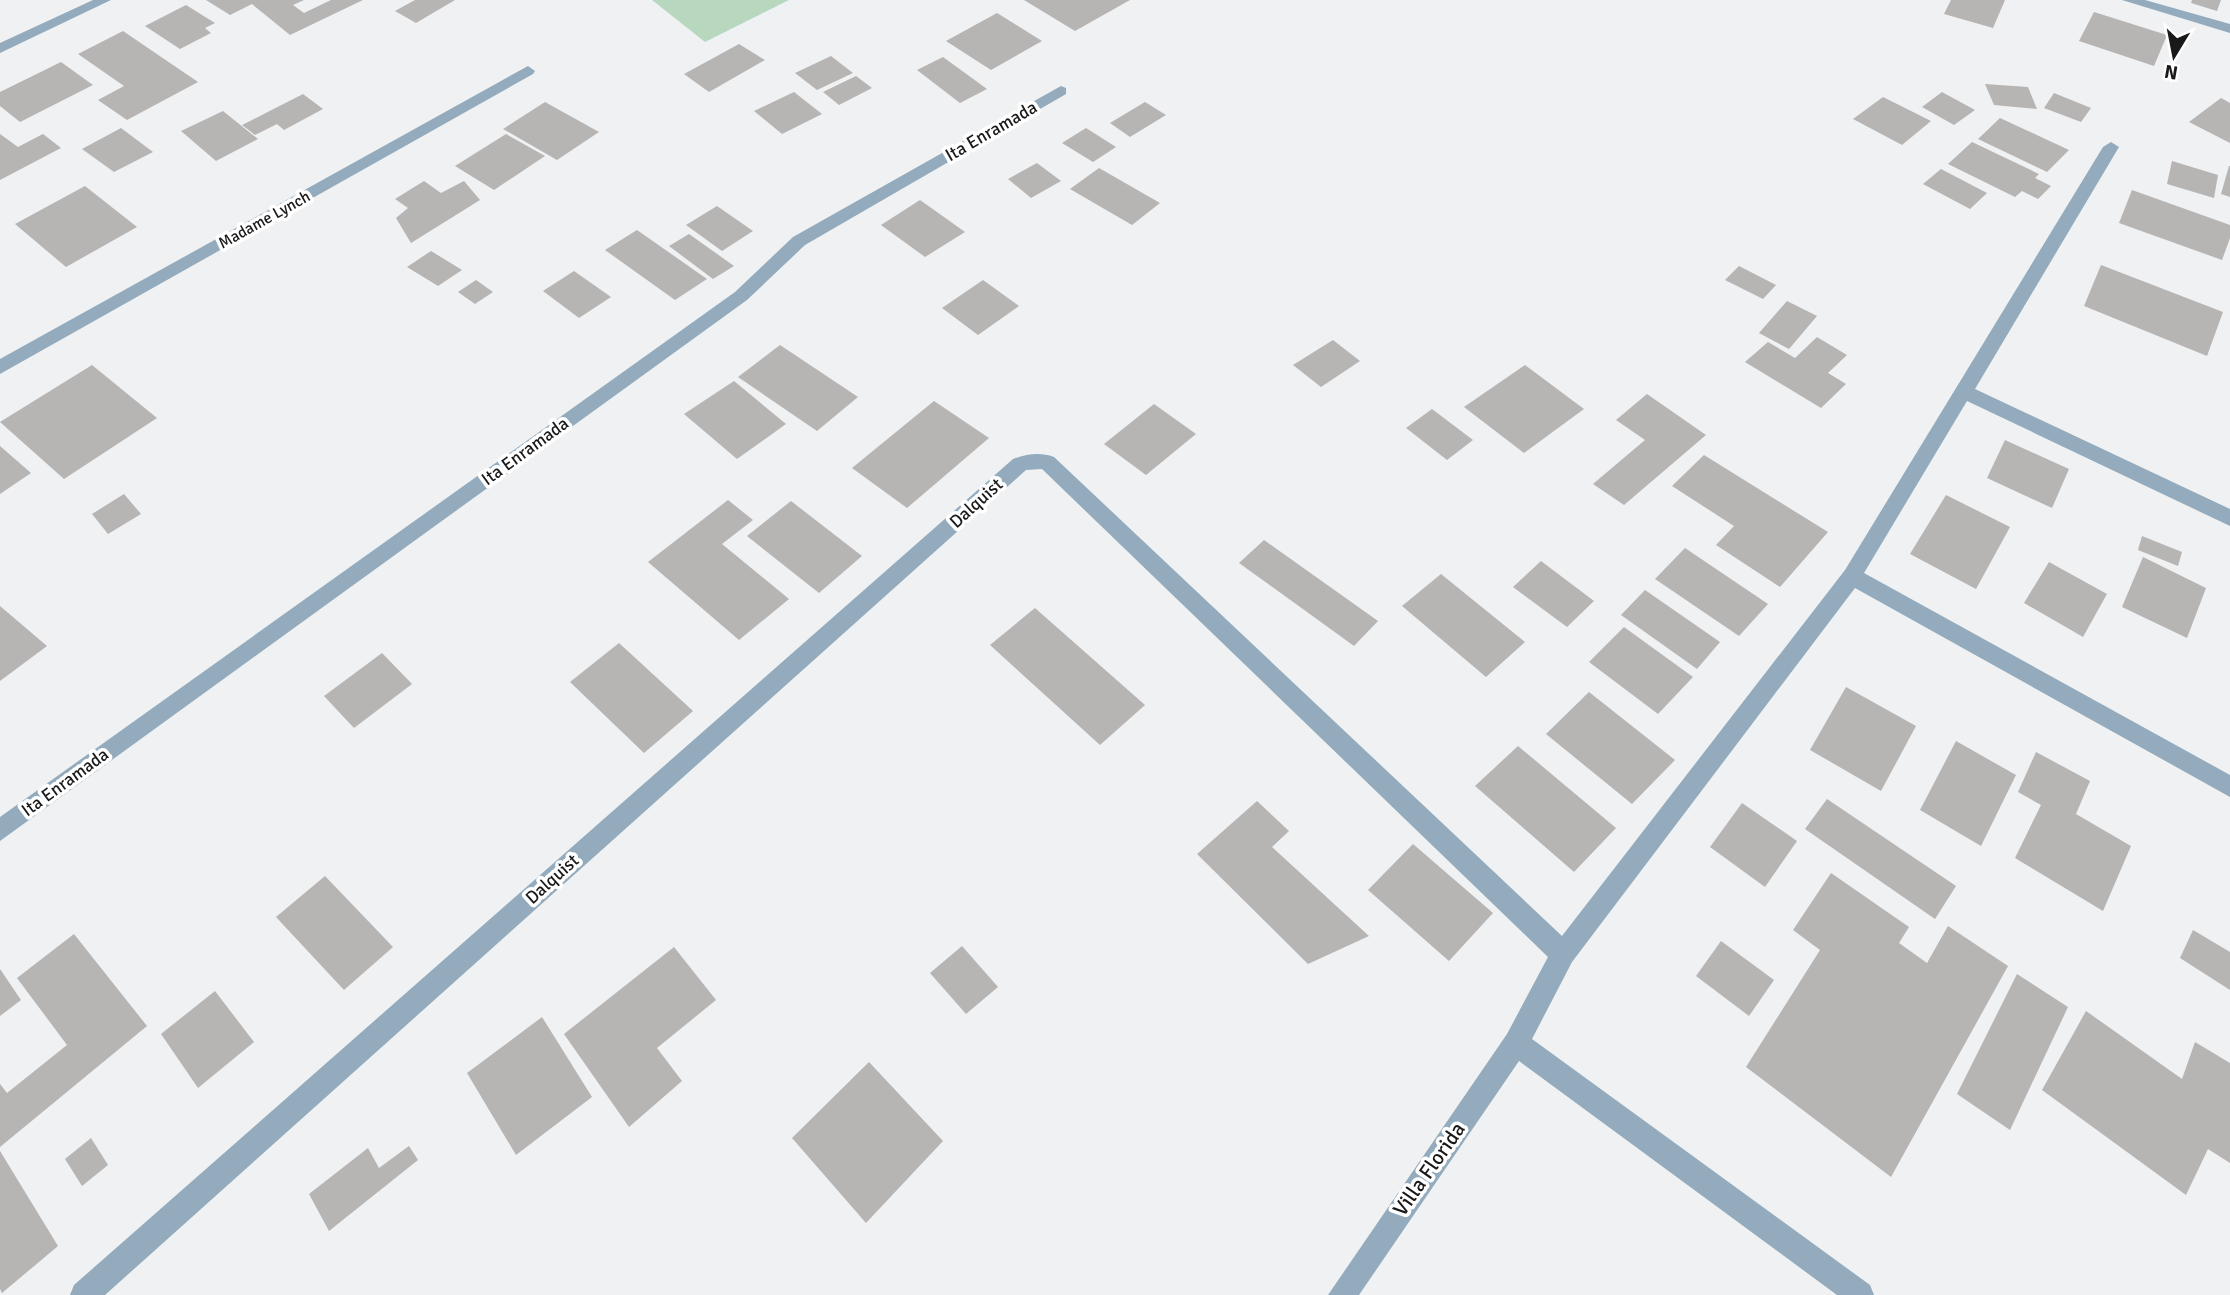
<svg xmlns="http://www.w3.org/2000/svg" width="2230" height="1295" font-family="Signika,sans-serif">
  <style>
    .green { fill: #b7d7bf }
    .building { fill: #b7b4b4 }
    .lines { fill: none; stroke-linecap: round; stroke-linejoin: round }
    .minor { fill: #93abbc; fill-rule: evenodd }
    .labels { text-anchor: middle; stroke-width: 7; stroke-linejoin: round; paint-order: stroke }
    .far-street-label { font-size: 16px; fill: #19191a; stroke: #fff }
    .street-label { font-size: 18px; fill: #19191a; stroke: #fff }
    .near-street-label { font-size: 21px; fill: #19191a; stroke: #fff }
  </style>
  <rect width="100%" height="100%" fill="#eff1f3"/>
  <polygon class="green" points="652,0 789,0 705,42"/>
  <g class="building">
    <polygon points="206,0 304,0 293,5 304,13 331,0 363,0 290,35 252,4 230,15"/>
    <polygon points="415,0 455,0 416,23 395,11"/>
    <polygon points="1024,0 1130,0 1075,31"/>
    <polygon points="1951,0 2005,0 1993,28 1944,14"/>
    <polygon points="2192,0 2221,0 2217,11 2191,3"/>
    <polygon points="186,5 215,23 205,28 211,33 180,49 145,26"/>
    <polygon points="2094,12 2167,35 2154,66 2079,41"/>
    <polygon points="997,13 1042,41 991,70 946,41"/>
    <polygon points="123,31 198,82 127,120 98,100 124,86 78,54"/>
    <polygon points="739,44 765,60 709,92 684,74"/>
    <polygon points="831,56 853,73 817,90 795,73"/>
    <polygon points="943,57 987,89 960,103 917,70"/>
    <polygon points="61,62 93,85 20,122 0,106 0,92"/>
    <polygon points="856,76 872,88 839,105 823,92"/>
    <polygon points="1985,84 2028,87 2037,109 1994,105"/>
    <polygon points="794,92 822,114 782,134 754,111"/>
    <polygon points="1942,92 1975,110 1954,125 1922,107"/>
    <polygon points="2054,93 2091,108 2081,122 2044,108"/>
    <polygon points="303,94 323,109 284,130 277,124 255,135 242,125"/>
    <polygon points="1883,97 1931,121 1902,145 1853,119"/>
    <polygon points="2221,98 2230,103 2230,143 2189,122"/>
    <polygon points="545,102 599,132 557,160 503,129"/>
    <polygon points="1145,102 1166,115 1130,137 1110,123"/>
    <polygon points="223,111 258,139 216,161 181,131"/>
    <polygon points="2000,118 2069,150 2047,172 1978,139"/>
    <polygon points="121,128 153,152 114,172 82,149"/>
    <polygon points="1086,128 1116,147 1093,162 1062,143"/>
    <polygon points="0,134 18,147 43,134 61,148 0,180"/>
    <polygon points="506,134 545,156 494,190 455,166"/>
    <polygon points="1972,142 2039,174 2035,178 2051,186 2038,199 2022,191 2015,197 1948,164"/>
    <polygon points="2172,161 2218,175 2214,198 2167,184"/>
    <polygon points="1037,163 1061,181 1031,198 1008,179"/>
    <polygon points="2229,166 2230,166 2230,197 2221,194"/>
    <polygon points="1099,168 1160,203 1132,225 1070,189"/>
    <polygon points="1941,169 1987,193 1970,209 1923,184"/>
    <polygon points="424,181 441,193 464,181 480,200 411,243 396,218 408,208 395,199"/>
    <polygon points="85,186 137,227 66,267 15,224"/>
    <polygon points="2132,190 2230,225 2230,238 2222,260 2119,223"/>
    <polygon points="920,200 965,232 925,257 881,225"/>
    <polygon points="717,206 753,231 722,251 686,225"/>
    <polygon points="637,230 707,279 675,300 605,250"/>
    <polygon points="689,234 734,266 713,279 669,246"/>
    <polygon points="431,251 462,270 438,286 407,267"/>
    <polygon points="2101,265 2223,312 2207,356 2084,306"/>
    <polygon points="1739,266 1776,285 1763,299 1725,280"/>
    <polygon points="574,271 611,297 579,318 543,291"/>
    <polygon points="476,280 493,292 475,304 458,292"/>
    <polygon points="983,280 1019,306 978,335 942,308"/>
    <polygon points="1787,301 1817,316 1789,349 1759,333"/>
    <polygon points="1817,337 1847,355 1828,373 1846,384 1821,408 1745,362 1768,342 1795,358"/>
    <polygon points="1333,340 1360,361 1321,387 1293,365"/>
    <polygon points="780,345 858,397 817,431 738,377"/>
    <polygon points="92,365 157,418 64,479 0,422"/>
    <polygon points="1525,365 1584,409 1524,453 1464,407"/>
    <polygon points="734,381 786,424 737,459 684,414"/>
    <polygon points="1647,394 1706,435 1624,505 1593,484 1645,440 1616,420"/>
    <polygon points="934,401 989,438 907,508 852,468"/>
    <polygon points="1154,404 1196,434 1146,475 1104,444"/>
    <polygon points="1432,409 1473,440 1447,460 1406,428"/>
    <polygon points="2005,440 2069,469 2052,508 1987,478"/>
    <polygon points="0,446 31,473 0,494"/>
    <polygon points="1704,455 1828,532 1780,587 1716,545 1734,526 1672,486"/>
    <polygon points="124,494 141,514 108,534 92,514"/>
    <polygon points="1946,495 2010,527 1976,589 1910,554"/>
    <polygon points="728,500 753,520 722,544 789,599 739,640 648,562"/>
    <polygon points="791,501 862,556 819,593 747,536"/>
    <polygon points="2142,536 2182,552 2178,566 2138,550"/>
    <polygon points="1264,540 1378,621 1354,646 1239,563"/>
    <polygon points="1685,548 1768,604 1739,636 1655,579"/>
    <polygon points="2143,557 2206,588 2187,638 2122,607"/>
    <polygon points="1541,561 1594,601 1567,627 1513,587"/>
    <polygon points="2049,562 2107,594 2083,637 2024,603"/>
    <polygon points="1441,574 1525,642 1486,677 1402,606"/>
    <polygon points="1645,590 1720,642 1697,669 1621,615"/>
    <polygon points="0,606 47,646 0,681"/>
    <polygon points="1035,608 1145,705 1100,745 990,645"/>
    <polygon points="1624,627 1693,677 1658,714 1589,662"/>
    <polygon points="619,643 693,711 644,753 570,682"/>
    <polygon points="382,653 412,684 354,728 324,696"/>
    <polygon points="1846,687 1916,726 1881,791 1810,750"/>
    <polygon points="1589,692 1675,760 1632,804 1546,734"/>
    <polygon points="1956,741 2016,775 1981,846 1920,810"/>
    <polygon points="1518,746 1616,828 1574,872 1475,786"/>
    <polygon points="2036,752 2090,781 2076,814 2131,846 2103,911 2015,858 2041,805 2018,792"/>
    <polygon points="1827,799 1956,886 1935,919 1805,829"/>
    <polygon points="1257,801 1289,831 1272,847 1369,936 1308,964 1197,854"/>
    <polygon points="1742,803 1797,841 1765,887 1710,847"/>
    <polygon points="1413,844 1493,913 1449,961 1368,890"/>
    <polygon points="1831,873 1909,927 1899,943 1927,963 1948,926 2008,966 1891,1177 1746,1067 1820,950 1793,930"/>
    <polygon points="325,876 393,947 344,990 276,917"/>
    <polygon points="2193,930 2230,952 2230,990 2180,958"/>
    <polygon points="74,934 147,1026 0,1147 0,1084 7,1093 67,1045 17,978"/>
    <polygon points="1721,941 1774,980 1749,1016 1696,976"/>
    <polygon points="962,946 998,987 966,1014 930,973"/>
    <polygon points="674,947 716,1000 657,1048 682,1081 629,1127 564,1034"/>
    <polygon points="0,969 21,1000 0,1016"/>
    <polygon points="2017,974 2068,1007 2010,1130 1957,1094"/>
    <polygon points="215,991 254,1042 198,1088 161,1034"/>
    <polygon points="2086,1011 2182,1079 2195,1042 2230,1063 2230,1163 2208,1149 2186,1195 2042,1090"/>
    <polygon points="542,1017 592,1097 516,1155 467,1073"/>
    <polygon points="869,1062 943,1141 866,1223 792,1138"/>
    <polygon points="91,1138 108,1165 82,1186 65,1159"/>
    <polygon points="409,1146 418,1160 329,1231 309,1194 368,1148 379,1168"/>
    <polygon points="0,1151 58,1246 2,1293 0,1289"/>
  </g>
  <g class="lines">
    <g class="minor">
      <polygon points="93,0 111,0 0,53 0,43"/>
      <polygon points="2122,0 2145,0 2230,24 2230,33"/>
      <polygon points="528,66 535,71 533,74 0,374 0,359"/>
      <polygon points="1061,86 1066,88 1066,94 805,245 747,300 0,841 0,817 735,292 793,237"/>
      <path d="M2111 142 2119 147 1975 389 2230 509V526L1967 401 1864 573 2230 775V797L1855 588 1572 962 1532 1039 1870 1285 1874 1295H1837L1519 1061 1359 1295H1328L1507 1034 1548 957 1042 469 1026 470 105 1295H70L74 1285 1013 459C1027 454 1040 452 1054 457L1562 936 1845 570 2103 147Z"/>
    </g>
  </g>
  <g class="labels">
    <g class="far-street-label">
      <text transform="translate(264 219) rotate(-29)" y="6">Madame Lynch</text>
    </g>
    <g class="street-label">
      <text transform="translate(991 131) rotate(-30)" y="6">Ita Enramada</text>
      <text transform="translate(525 451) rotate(-36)" y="6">Ita Enramada</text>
      <text transform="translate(976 503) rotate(-42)" y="6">Dalquist</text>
      <text transform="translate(65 782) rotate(-36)" y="6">Ita Enramada</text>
      <text transform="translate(552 879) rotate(-42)" y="6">Dalquist</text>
    </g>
    <g class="near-street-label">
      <text transform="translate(1429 1169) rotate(-55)" y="7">Villa Florida</text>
    </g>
  </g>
  <g transform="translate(2174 56) rotate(190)" stroke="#ffffff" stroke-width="5" paint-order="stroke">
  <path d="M0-5L12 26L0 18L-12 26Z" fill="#19191a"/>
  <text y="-10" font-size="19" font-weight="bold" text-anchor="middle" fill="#19191a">N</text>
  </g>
</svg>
